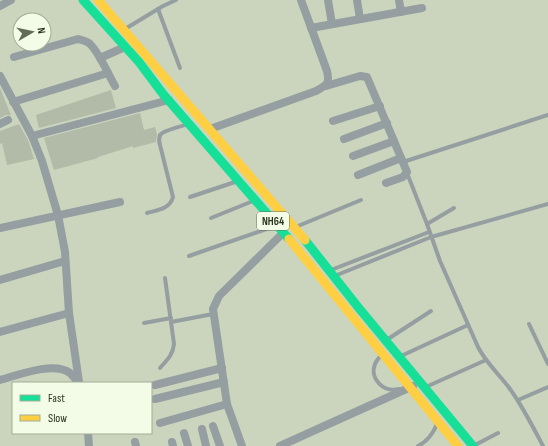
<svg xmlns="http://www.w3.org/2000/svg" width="548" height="446" font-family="'Sofia Sans Condensed',sans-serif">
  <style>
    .building { fill: #b2baa8 }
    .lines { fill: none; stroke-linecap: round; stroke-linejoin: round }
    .lane { stroke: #959ea0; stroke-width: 4 }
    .street { stroke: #959ea0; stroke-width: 8 }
    .fast { stroke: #16e098; stroke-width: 9 }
    .slow { stroke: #ffcf43; stroke-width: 9 }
    .labels { text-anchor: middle; stroke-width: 3.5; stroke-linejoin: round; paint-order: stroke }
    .shield { fill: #f2fce6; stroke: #676f5d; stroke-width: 1 }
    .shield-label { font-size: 11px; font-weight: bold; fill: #2b3322 }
  </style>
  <rect width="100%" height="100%" fill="#cbd5be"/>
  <g class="building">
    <polygon points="0,88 11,115 6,115 0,118"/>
    <polygon points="111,90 116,108 39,128 36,115"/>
    <polygon points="140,113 144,130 155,127 157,134 156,142 133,148 133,146 98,157 98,158 54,170 44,138"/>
    <polygon points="19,124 28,140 34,159 7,165 2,143 0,144 0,131"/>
  </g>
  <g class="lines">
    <g class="lane">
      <polyline points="158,9 180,68"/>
      <polyline points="125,29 163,6 176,0"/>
      <polyline points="403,162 548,115"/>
      <path d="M407 173 427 224 440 261 478 347C486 363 500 375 510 389 523 407 533 427 543 446"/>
      <polyline points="190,197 235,182"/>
      <path d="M147 213C157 210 170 209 173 197L160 145C159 142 159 138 160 135 164 130 180 127 185 125"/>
      <polyline points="211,218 253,201"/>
      <polyline points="427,224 454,208"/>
      <polyline points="298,226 361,200"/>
      <polyline points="189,256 275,226"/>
      <polyline points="331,270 429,232"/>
      <polyline points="337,275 431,237 548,204"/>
      <polyline points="171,322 213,314"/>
      <polyline points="144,323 171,318"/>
      <polyline points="529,324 548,364"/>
      <polyline points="388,339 431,311"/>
      <path d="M381 355C379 358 376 361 375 364 369 379 384 393 399 389"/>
      <polyline points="401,356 468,325"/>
      <path d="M160 368C167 360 173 355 174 344L165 278"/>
      <polyline points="428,386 486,360"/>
      <polyline points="518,400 548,387"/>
      <polyline points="475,445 498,433"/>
      <path d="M418 446C428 441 433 434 437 424"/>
    </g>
    <g class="street">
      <polyline points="328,0 332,24"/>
      <polyline points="357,0 360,19"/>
      <polyline points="399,0 401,12"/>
      <polyline points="0,6 11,0"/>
      <polyline points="311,28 422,8"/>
      <path d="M14 57 78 39C81 40 87 41 90 44 100 54 108 74 115 86"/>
      <polyline points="100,58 125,47"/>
      <polyline points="0,76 32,136 42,161 58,215 65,252 69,313 79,382"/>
      <polyline points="326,86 360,76 367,77 407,172 403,177 386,183"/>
      <polyline points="13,102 108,73"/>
      <polyline points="333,121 380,106"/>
      <polyline points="0,124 8,120"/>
      <path d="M210 129 316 91C327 85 330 84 327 71L301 0"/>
      <polyline points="32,136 169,100"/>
      <polyline points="344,139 387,123"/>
      <polyline points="353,156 394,141"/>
      <polyline points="358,175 401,158"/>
      <polyline points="0,228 120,202"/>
      <polyline points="0,280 65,261"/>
      <polyline points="0,332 69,313"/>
      <path d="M0 380C18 375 54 361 70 373 73 376 76 380 79 383"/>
      <polyline points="155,385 222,368"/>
      <polyline points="155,399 224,382"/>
      <polyline points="160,423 227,404"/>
      <polyline points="213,426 220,446"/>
      <polyline points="202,429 206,446"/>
      <polyline points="88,433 89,446"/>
      <polyline points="184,433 188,446"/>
      <polyline points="135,442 136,446"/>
      <polyline points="172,442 173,446"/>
      <polyline points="242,446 227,404 213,309 219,296 283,233"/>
      <polyline points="280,446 413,386"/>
    </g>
    <g class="fast">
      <polyline points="83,0 139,62 163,94 289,239"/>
      <polyline points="305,240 358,307 473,446"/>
    </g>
    <g class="slow">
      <polyline points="98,0 305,240"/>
      <polyline points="289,239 458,446"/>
    </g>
  </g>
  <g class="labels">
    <rect class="shield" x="257" y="212" width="32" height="18" rx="3"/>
    <g class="shield-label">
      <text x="273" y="225">NH64</text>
    </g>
  </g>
  <rect x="12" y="382" width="140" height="52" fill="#f2fce6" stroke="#a2ac98"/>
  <rect x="20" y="395" width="20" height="6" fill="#16e098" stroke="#a2ac98"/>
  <text x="48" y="402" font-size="12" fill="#2b3322">Fast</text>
  <rect x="20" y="415" width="20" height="6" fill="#ffcf43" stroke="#a2ac98"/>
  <text x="48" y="422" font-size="12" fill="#2b3322">Slow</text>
  <g transform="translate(32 32) rotate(81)"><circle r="19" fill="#f2fce6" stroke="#a2ac98"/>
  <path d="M0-3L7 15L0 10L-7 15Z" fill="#636c59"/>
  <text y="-6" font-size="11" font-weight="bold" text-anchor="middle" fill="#2b3322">N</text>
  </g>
</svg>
